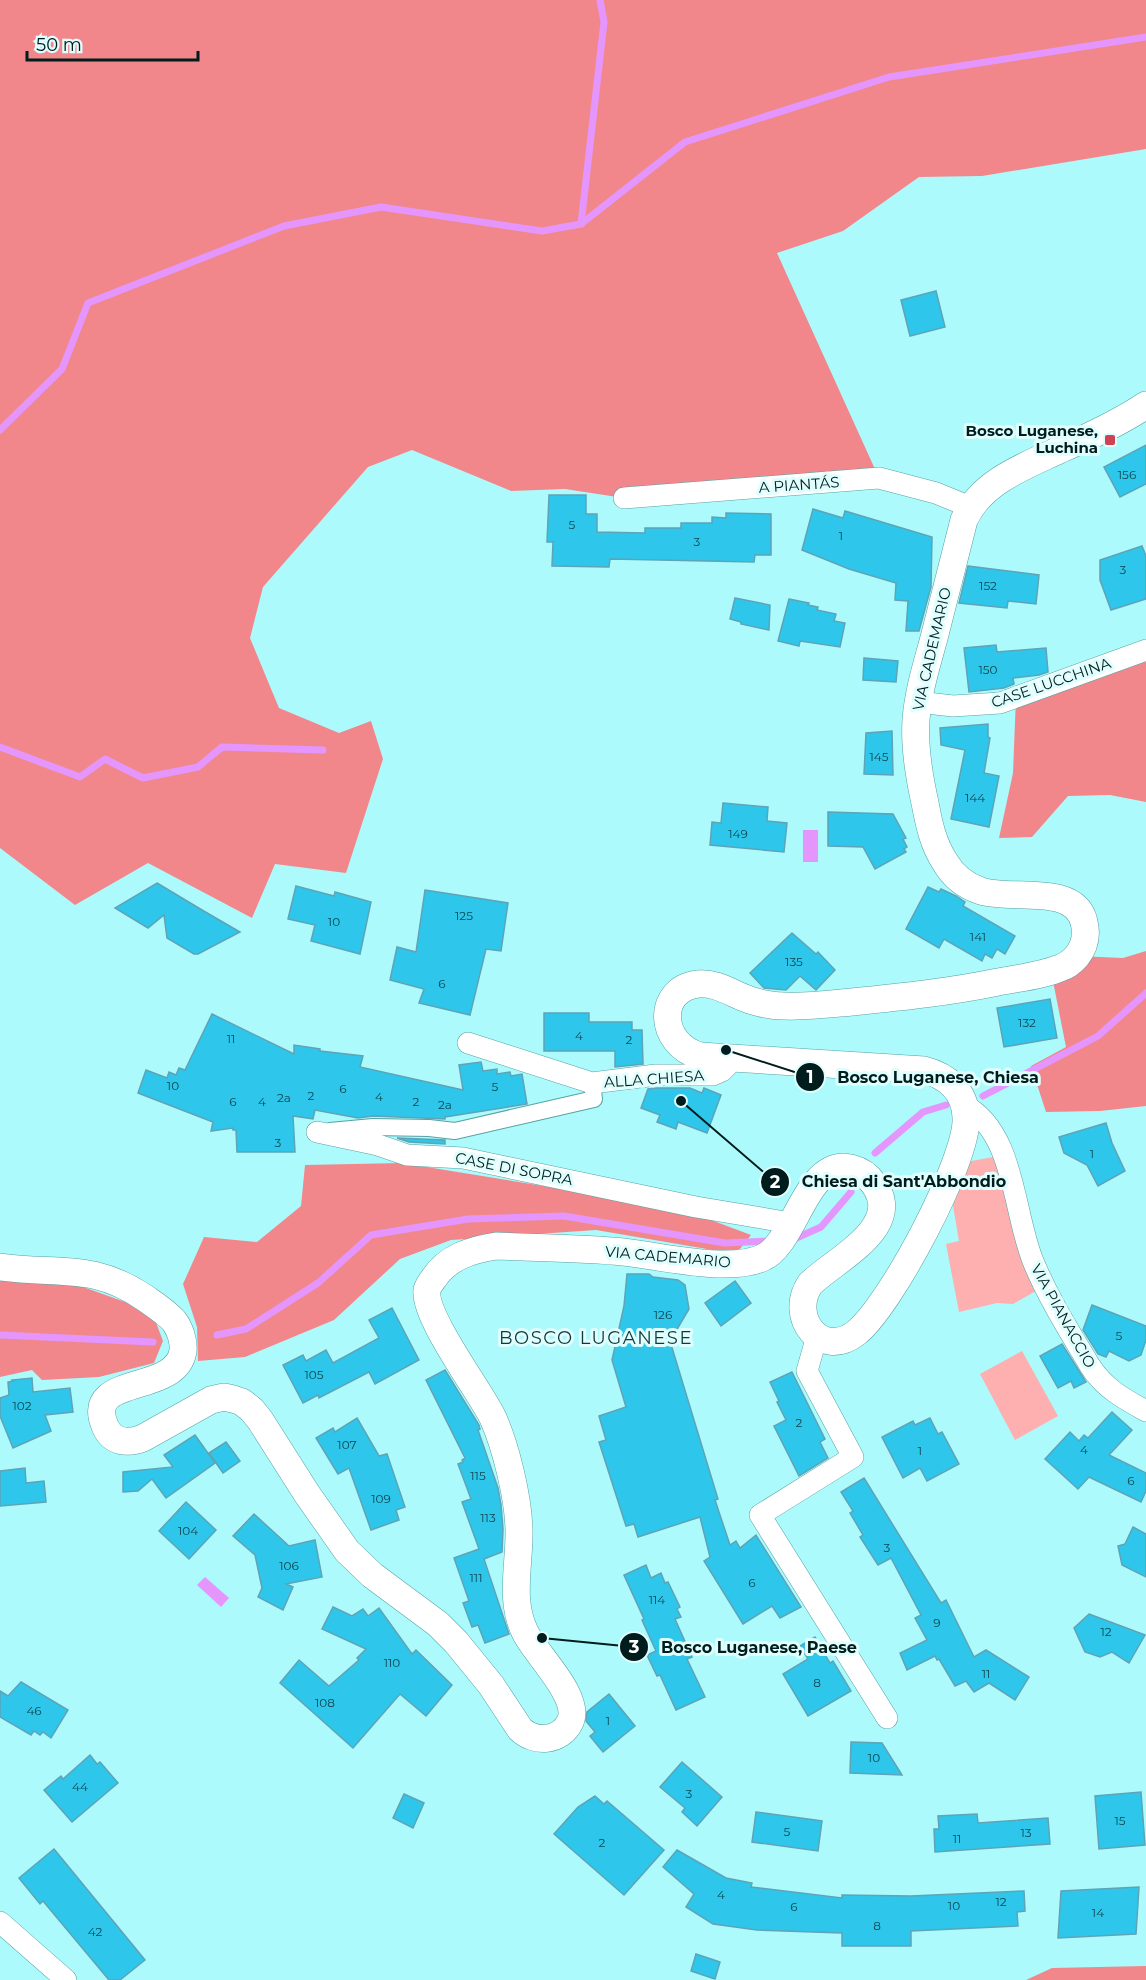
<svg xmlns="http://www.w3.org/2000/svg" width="1146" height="1980" font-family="Montserrat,sans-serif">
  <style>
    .green { fill: #feafb0 }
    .forest { fill: #f1878b }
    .water { fill: #e596fc }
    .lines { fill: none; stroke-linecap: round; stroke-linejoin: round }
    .stream { stroke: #e596fc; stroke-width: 7 }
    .building { fill: #2ec7eb; stroke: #5ea3b6; stroke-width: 1.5 }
    .pedestrian-casing { stroke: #56a2a5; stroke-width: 18 }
    .minor-casing { stroke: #56a2a5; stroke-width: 22 }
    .tertiary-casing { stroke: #56a2a5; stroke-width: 28 }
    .pedestrian { stroke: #fff; stroke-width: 16 }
    .minor { stroke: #fff; stroke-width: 21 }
    .tertiary { stroke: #fff; stroke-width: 27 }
    .poi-dot { fill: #d14151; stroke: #e0fefe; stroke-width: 2 }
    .labels { text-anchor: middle; stroke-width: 6; stroke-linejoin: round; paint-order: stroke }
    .number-label { font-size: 12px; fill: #0c4750 }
    .poi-label { font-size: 15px; font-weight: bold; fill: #001c1d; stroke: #e0fefe; text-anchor: end }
    .street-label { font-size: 15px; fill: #001c1d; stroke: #e0fefe }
    .quarter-label { font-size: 18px; letter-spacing: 1.5px; fill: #0f393a; stroke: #e0fefe }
    .leader { fill: none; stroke: #001c1d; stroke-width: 2 }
    .callout-dot { fill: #001c1d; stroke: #e0fefe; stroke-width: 2 }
    .mark-label { font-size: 18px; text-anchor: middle; font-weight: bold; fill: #fff }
    .callout-label { font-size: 16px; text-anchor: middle; font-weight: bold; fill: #001c1d; stroke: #e0fefe; stroke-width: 6; stroke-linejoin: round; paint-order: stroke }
  </style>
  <rect width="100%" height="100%" fill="#adfafc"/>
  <g class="green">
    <polygon points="1004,1155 1045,1286 1013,1304 997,1303 959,1312 946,1244 959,1241 952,1200 966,1162"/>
    <polygon points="1022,1351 1058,1416 1015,1440 980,1374"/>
  </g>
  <g class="forest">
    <polygon points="0,0 1146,0 1146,149 982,176 919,177 843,231 777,253 879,478 624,498 565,489 511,491 412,450 368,467 263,587 250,638 279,708 339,733 371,721 383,759 346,873 275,864 252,918 148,863 75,905 0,848"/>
    <polygon points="1146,650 1146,802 1110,795 1068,796 1032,837 999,838 1013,773 1016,697"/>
    <polygon points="1146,951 1146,1106 1100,1111 1046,1112 1031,1066 1066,1047 1051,971 1077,956 1123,958"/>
    <polygon points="402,1163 648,1203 695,1214 751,1235 736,1254 596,1230 451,1240 400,1259 334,1320 245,1357 198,1361 197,1327 183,1284 204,1237 257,1242 301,1206 305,1165"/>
    <polygon points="0,1278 75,1284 125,1302 155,1320 163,1341 154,1363 99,1377 42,1380 32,1370 0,1377"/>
    <polygon points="1146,1966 1146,1980 1026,1980 1052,1968"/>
  </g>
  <g class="water">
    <rect x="803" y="830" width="15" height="32"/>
    <polygon points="205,1577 229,1598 221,1607 197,1585"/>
  </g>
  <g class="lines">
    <g class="stream">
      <polyline points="581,224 604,22 600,0"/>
      <polyline points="0,430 62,369 88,303 284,226 381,207 542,231 581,224 685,142 889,77 1146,37"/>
      <polyline points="0,747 80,777 105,759 143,778 198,767 222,747 323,750"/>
      <polyline points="983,1096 1098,1036 1146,993"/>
      <polyline points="875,1153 923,1112 946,1105"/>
      <polyline points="792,1240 821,1227 851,1192"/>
      <polyline points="0,1335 153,1342"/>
      <polyline points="217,1335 246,1329 318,1283 371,1235 468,1219 564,1216 725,1243 771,1241"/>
    </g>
  </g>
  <g class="building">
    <polygon points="936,291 945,327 910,336 901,300"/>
    <polygon points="1146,445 1146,484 1120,497 1104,467"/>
    <polygon points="549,495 586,495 586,514 597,514 597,532 645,533 645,528 681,528 681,523 712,523 712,517 726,518 726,513 771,514 771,555 755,555 754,562 610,559 609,567 552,566 553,542 547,542"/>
    <polygon points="813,509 843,518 845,511 932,537 931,587 919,631 906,631 908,601 895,600 896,583 849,569 802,550"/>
    <polygon points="1142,546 1146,556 1146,599 1111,610 1100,580 1100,560"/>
    <polygon points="968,566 1039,575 1036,604 1008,601 1007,608 959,603"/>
    <polygon points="735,598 770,605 769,630 741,624 741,622 730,619"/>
    <polygon points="789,599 809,603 808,605 818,607 817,610 836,614 834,621 845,623 840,647 800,641 799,646 778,641"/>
    <polygon points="996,645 997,652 1046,648 1048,672 1039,675 1013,678 1014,684 1004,688 969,692 964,648"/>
    <polygon points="864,658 898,661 896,682 863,680"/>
    <polygon points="988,724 988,737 990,738 984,773 999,776 989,827 951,819 965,750 941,745 940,728"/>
    <polygon points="892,731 893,775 864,774 866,733"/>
    <polygon points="723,803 768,807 767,821 787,823 784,852 710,845 712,822 721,823"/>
    <polygon points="828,812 893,814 906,838 903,839 907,847 904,849 906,852 875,869 863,847 828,846"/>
    <polygon points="157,883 202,910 240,932 198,954 194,954 167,938 164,915 148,928 115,908"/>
    <polygon points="296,886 334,896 335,892 371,902 360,954 311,941 315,925 288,919"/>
    <polygon points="928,887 939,892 941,889 956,896 965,902 963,906 1015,936 1005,954 997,949 992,958 985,954 982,961 944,939 939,948 906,929"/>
    <polygon points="425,890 508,903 501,951 486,949 470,1015 419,1003 424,989 390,980 397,947 416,952"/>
    <polygon points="792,933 816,954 818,952 835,970 816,990 800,976 786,990 764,988 750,973"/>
    <polygon points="1050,999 1057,1038 1004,1047 997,1008"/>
    <polygon points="544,1013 589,1013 589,1022 632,1022 632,1030 642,1030 643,1064 615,1067 615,1051 544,1051"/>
    <polygon points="212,1014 294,1054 294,1045 320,1049 320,1051 363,1056 360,1067 463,1090 459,1065 481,1062 483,1071 497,1069 497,1074 510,1072 511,1076 522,1074 527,1104 445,1117 445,1119 373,1116 358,1118 315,1110 313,1119 293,1116 295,1152 237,1152 236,1130 233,1130 233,1128 211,1131 213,1122 138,1093 146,1070 167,1078 169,1072 176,1075 179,1068 185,1070"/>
    <polygon points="657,1088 690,1088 702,1093 704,1088 721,1095 707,1133 678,1122 676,1129 657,1122 660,1115 641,1108 648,1089"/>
    <polygon points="1106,1123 1112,1143 1125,1171 1098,1186 1087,1165 1064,1153 1059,1137"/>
    <polygon points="397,1138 445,1140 445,1144 409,1142"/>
    <polygon points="627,1274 649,1274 653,1277 678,1280 685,1285 689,1309 670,1341 718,1499 715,1500 730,1545 736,1541 740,1548 756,1535 801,1607 780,1618 772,1606 743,1624 704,1561 710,1557 700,1517 638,1537 634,1524 626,1526 599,1442 606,1440 599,1416 626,1407 612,1360 624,1306"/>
    <polygon points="735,1281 751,1303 721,1326 705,1303"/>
    <polygon points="1092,1305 1146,1326 1146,1340 1141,1355 1129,1361 1109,1351 1106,1357 1098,1354 1083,1330"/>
    <polygon points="392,1308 419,1360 375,1384 369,1372 319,1398 318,1395 303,1403 283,1365 303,1355 306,1361 326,1350 333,1363 379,1338 369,1320"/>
    <polygon points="1062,1344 1086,1382 1074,1388 1071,1381 1058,1388 1040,1356"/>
    <polygon points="445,1370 479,1425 480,1429 478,1430 498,1488 501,1505 503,1529 502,1552 484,1559 509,1634 485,1643 478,1625 472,1627 463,1603 469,1601 454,1558 479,1549 462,1502 471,1499 458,1464 463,1462 462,1460 465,1458 426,1380"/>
    <polygon points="792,1372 825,1439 820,1442 828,1458 799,1476 774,1426 786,1420 777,1402 779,1401 770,1382"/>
    <polygon points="32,1378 33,1392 70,1388 73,1412 45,1415 51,1431 13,1448 0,1416 0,1398 9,1395 8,1382 13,1381 12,1380"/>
    <polygon points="1112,1412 1132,1430 1109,1455 1146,1473 1146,1491 1141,1502 1089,1477 1078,1489 1045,1459 1070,1432 1079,1441 1084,1435 1088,1438"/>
    <polygon points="357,1418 379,1456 387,1454 405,1507 396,1510 399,1520 371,1530 349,1468 338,1474 316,1438 333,1428 335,1432"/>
    <polygon points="930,1418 938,1434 942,1432 959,1464 927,1481 920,1468 903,1478 882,1437 913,1421 915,1425"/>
    <polygon points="195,1435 215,1463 166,1498 152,1479 138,1491 123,1492 123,1472 173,1467 164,1455"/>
    <polygon points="226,1442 240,1461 223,1473 209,1453"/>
    <polygon points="25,1468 26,1483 44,1481 46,1502 0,1506 0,1471"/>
    <polygon points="864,1478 941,1603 946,1600 974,1657 986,1650 1029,1677 1015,1700 989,1683 974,1692 966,1681 955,1686 939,1659 937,1660 935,1656 907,1670 900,1653 927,1640 915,1618 921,1615 891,1558 878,1565 860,1537 863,1535 850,1513 853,1511 841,1492"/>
    <polygon points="186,1502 216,1530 189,1559 159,1531"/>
    <polygon points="254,1514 289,1546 315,1540 322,1577 286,1584 293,1587 283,1610 258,1597 262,1588 255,1555 233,1536"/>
    <polygon points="1133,1527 1146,1534 1146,1577 1122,1565 1118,1546 1125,1544"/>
    <polygon points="646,1565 651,1578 661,1573 665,1583 668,1582 680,1607 677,1609 681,1617 675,1619 692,1657 687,1659 705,1697 676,1710 660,1675 657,1676 647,1655 656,1651 642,1620 644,1619 624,1575"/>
    <polygon points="333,1607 352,1616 363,1609 368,1616 379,1608 412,1654 416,1650 452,1685 426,1716 400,1694 353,1748 280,1683 299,1660 329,1686 359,1660 357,1658 366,1649 322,1629"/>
    <polygon points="1089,1614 1145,1635 1129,1663 1112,1652 1100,1657 1085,1652 1074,1628"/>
    <polygon points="815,1637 830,1663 833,1661 851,1691 808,1716 783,1674 808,1659 800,1646"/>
    <polygon points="21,1682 68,1710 51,1738 43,1732 40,1735 34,1731 31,1735 0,1717 0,1691 8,1696"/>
    <polygon points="609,1694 635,1726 603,1752 590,1736 595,1732 586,1721 587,1712"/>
    <polygon points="851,1742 882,1743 902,1775 850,1773"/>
    <polygon points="90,1755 97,1764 100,1762 118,1783 72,1822 44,1790 61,1776 63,1779"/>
    <polygon points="682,1762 722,1797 697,1826 682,1812 685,1808 660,1787"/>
    <polygon points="1141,1792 1145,1845 1099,1849 1095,1796"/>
    <polygon points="404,1794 424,1803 413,1828 393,1818"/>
    <polygon points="595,1796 604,1804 607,1801 664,1850 624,1895 554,1834 578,1807"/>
    <polygon points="756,1812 822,1821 818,1851 752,1842"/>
    <polygon points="977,1814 978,1823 1048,1818 1050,1844 935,1852 934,1829 939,1829 938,1816"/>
    <polygon points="54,1849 145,1960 120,1980 109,1980 43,1901 40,1904 19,1878"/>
    <polygon points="677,1850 726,1878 752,1883 751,1887 842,1898 842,1895 911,1896 1024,1891 1025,1911 1017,1912 1018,1926 911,1931 911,1946 842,1946 842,1933 757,1930 713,1924 686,1907 694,1894 663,1867"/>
    <polygon points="1139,1887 1136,1934 1058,1938 1061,1891"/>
    <polygon points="696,1954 720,1962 715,1979 691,1971"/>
  </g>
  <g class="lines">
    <defs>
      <polyline id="pedestrian" points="330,1131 373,1127 429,1128 455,1131 594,1099 592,1083"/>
      <g id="minor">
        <polyline points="624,498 879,478 936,493 970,507"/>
        <polyline points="918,702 953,706 1000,703 1146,650"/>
        <polyline points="468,1043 592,1083 656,1075 713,1075 722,1071 734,1059"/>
        <path d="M964 1105C1015 1132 1013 1212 1033 1261 1048 1298 1070 1332 1090 1366 1104 1388 1124 1399 1146 1411"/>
        <polyline points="317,1132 378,1145 407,1155 463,1158 696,1207 791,1223"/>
        <polyline points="817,1336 807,1371 853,1457 760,1515 887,1718"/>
        <polyline points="0,1922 66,1980"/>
      </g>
      <path id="tertiary" d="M0 1267C58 1275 92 1262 145 1298 155 1305 166 1312 174 1321 180 1329 184 1341 183 1351 176 1396 83 1373 105 1426 112 1443 128 1444 143 1438L211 1400 224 1397 233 1399 242 1402 252 1410 260 1420 307 1494 347 1551 372 1575 438 1624 456 1642 491 1685 520 1729C534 1743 560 1742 570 1722 582 1697 535 1654 525 1632 509 1600 520 1563 519 1529 518 1497 506 1447 493 1418 480 1391 423 1316 427 1290 428 1286 431 1282 434 1278 448 1257 471 1250 496 1246 538 1248 581 1248 623 1252 661 1256 727 1273 762 1258 794 1245 804 1167 844 1167 854 1168 862 1171 869 1178 911 1224 838 1257 810 1284 788 1317 821 1360 856 1333 889 1308 969 1159 966 1117 965 1092 948 1076 924 1070L700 1056C658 1044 656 989 698 984 718 982 735 996 753 1001 763 1004 774 1006 784 1006 807 1007 830 1004 852 1002 901 997 950 992 998 982 1018 978 1041 976 1060 968 1066 966 1072 962 1077 956 1085 946 1087 934 1084 922 1075 883 1011 901 981 891 966 886 953 876 945 862 933 844 929 824 925 803 919 776 914 748 916 720 918 692 927 664 934 638 944 598 954 559 964 520 981 482 1023 467 1059 450 1089 437 1119 423 1146 405"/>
    </defs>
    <use href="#pedestrian" class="pedestrian-casing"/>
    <use href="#minor" class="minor-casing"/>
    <use href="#tertiary" class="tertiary-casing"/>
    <use href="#pedestrian" class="pedestrian"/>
    <use href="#minor" class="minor"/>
    <use href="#tertiary" class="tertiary"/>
  </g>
  <rect class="poi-dot" x="1104" y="434" width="12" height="12" rx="3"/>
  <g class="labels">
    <g class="number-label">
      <text x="1127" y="479">156</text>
      <text x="572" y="529">5</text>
      <text x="841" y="540">1</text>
      <text x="697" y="546">3</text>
      <text x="1123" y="574">3</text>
      <text x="988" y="590">152</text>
      <text x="988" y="674">150</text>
      <text x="879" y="761">145</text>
      <text x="975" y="802">144</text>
      <text x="738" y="838">149</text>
      <text x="464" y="920">125</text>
      <text x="334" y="926">10</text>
      <text x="978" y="941">141</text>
      <text x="794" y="966">135</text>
      <text x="442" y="988">6</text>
      <text x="1027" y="1027">132</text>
      <text x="579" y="1040">4</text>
      <text x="231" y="1043">11</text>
      <text x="629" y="1044">2</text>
      <text x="173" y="1090">10</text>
      <text x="495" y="1091">5</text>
      <text x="343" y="1093">6</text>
      <text x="311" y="1100">2</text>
      <text x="379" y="1101">4</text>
      <text x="284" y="1102">2a</text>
      <text x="233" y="1106">6</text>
      <text x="262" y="1106">4</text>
      <text x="416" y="1106">2</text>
      <text x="445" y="1109">2a</text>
      <text x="278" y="1147">3</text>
      <text x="1092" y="1158">1</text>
      <text x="663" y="1319">126</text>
      <text x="1119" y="1340">5</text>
      <text x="314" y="1379">105</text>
      <text x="22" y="1410">102</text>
      <text x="799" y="1427">2</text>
      <text x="347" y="1449">107</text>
      <text x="1084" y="1454">4</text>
      <text x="920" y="1455">1</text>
      <text x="478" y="1480">115</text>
      <text x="1131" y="1485">6</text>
      <text x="381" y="1503">109</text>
      <text x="488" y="1522">113</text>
      <text x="188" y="1535">104</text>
      <text x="887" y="1552">3</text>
      <text x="289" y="1570">106</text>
      <text x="476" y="1582">111</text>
      <text x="752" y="1587">6</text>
      <text x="657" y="1604">114</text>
      <text x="937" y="1627">9</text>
      <text x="1106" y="1636">12</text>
      <text x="392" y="1667">110</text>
      <text x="986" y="1678">11</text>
      <text x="817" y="1687">8</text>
      <text x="325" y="1707">108</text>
      <text x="34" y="1715">46</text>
      <text x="608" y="1725">1</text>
      <text x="874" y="1762">10</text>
      <text x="80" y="1791">44</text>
      <text x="689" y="1798">3</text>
      <text x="1120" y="1825">15</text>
      <text x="787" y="1836">5</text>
      <text x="1026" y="1837">13</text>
      <text x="957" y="1843">11</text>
      <text x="602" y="1847">2</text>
      <text x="721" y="1899">4</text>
      <text x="1001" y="1906">12</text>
      <text x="954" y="1910">10</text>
      <text x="794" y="1911">6</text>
      <text x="1098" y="1917">14</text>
      <text x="877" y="1930">8</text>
      <text x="95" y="1936">42</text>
    </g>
    <g class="poi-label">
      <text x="1098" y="436">Bosco Luganese,<tspan x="1098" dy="17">Luchina</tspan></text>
    </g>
    <g class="street-label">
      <text transform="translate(799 485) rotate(-4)" y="5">A PIANTÁS</text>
      <text transform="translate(932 649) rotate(-77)" y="5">VIA CADEMARIO</text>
      <text transform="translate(1051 683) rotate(-19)" y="5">CASE LUCCHINA</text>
      <text transform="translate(654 1079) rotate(-4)" y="5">ALLA CHIESA</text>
      <text transform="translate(514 1169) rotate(11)" y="5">CASE DI SOPRA</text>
      <text transform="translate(668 1257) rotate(5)" y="5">VIA CADEMARIO</text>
      <text transform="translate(1063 1316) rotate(61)" y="5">VIA PIANACCIO</text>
    </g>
    <g class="quarter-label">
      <text x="596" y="1344">BOSCO LUGANESE</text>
    </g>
  </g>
  <path class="leader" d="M726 1050L810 1077M681 1101L775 1182M542 1638L634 1647"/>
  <g class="callout-dot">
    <circle cx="726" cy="1050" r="6"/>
    <circle cx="681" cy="1101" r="6"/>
    <circle cx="542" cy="1638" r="6"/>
    <circle cx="810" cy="1077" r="15"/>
    <circle cx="775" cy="1182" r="15"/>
    <circle cx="634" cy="1647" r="15"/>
  </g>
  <g class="mark-label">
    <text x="810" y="1083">1</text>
    <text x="775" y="1188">2</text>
    <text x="634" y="1653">3</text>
  </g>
  <g class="callout-label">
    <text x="938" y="1083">Bosco Luganese, Chiesa</text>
    <text x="904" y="1187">Chiesa di Sant'Abbondio</text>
    <text x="759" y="1653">Bosco Luganese, Paese</text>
  </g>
  <path d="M27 51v9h171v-9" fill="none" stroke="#001c1d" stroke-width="3"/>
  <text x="36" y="51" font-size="18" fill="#001c1d" stroke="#e0fefe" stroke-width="4.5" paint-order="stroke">50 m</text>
</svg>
